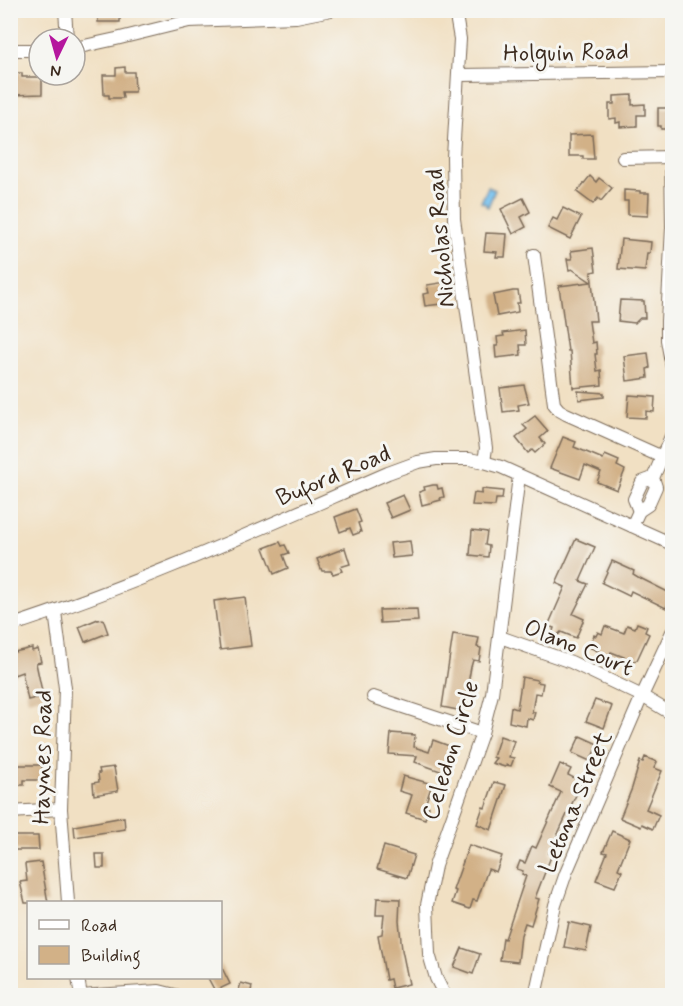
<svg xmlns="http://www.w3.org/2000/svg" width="683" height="1006" font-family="Mynerve,sans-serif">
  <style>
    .water { fill: #76c1ef; stroke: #587686; stroke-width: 1.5 }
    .building { fill: #d2b187 }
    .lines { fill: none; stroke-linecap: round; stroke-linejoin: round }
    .minor-casing { stroke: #7b6a58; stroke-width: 14 }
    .minor { stroke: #fff; stroke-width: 12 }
    .labels { text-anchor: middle; stroke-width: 6; stroke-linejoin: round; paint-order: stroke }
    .street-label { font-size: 24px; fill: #3b2a1e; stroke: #f6f6f2 }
  </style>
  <rect width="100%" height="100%" fill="#f6f6f2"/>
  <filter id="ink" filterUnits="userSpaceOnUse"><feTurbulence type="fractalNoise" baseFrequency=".0167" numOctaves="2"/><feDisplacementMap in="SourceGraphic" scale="12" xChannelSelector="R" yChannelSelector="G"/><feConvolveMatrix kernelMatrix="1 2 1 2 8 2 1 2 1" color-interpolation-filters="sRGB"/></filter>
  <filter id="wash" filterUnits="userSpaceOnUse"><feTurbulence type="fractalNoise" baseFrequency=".008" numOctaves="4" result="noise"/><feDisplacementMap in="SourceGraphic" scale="24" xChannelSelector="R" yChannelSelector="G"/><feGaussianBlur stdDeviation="1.35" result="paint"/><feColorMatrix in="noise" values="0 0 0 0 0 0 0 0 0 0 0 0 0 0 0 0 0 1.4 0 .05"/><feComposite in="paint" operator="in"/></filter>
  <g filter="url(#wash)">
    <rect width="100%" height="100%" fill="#f1e0c3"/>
    <polygon class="water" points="488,187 495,190 488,207 486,206 486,204 481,202"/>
    <g id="blocks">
      <g class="building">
        <rect x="98" y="10" width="22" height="12"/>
        <polygon points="125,67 125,72 134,72 135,92 122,92 123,98 109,98 109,95 104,95 103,75 116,75 116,68"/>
        <polygon points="12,73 22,73 22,77 42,77 42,94 12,95"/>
        <polygon points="632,95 632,105 645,104 645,115 637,115 637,126 620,127 620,122 616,123 616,118 609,119 609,104 614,104 614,96"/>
        <polygon points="658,108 672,108 672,129 661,129 661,126 658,126"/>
        <polygon points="592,134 594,159 583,159 583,156 569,156 569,135"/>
        <polygon points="590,176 596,182 599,178 612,188 601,201 598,198 593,204 577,192"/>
        <polygon points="624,190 640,191 640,193 649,193 648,216 628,215 628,201 624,201"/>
        <polygon points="523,198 530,212 521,217 526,227 513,234 501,209"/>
        <polygon points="563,208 581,217 570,239 548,228 553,218 557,220"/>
        <polygon points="486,233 507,234 505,257 496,257 497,252 484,251"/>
        <polygon points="621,239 651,242 650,253 647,253 645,271 618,269"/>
        <polygon points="593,248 596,271 591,272 596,321 589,321 592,343 596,342 597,354 595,354 597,371 601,370 602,385 573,388 570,351 568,351 559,286 591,282 572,269 569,270 567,259 572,259 571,251"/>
        <polygon points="446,282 449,303 425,306 423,294 429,293 427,285"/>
        <polygon points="513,291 518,291 520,303 517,303 518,312 497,316 493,295"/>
        <polygon points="620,300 644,301 645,318 640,318 635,323 618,321"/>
        <polygon points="525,330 526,345 520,345 521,355 496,358 495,346 498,346 497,337 504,336 503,333"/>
        <polygon points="648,353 650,368 647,369 648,378 627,381 624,356"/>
        <polygon points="524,385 529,403 518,405 519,410 503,412 500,388"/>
        <polygon points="578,391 604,393 604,397 579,400"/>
        <polygon points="629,395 655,397 654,412 646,411 646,418 627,417"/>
        <polygon points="535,416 548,431 540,438 545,444 535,453 532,450 528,453 516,438 527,429 523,425"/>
        <polygon points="563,437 576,442 574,447 603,459 605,455 619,461 617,466 625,470 617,490 597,482 601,472 585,465 580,479 550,468"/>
        <polygon points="433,485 437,485 438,489 442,488 444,497 440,498 441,500 422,505 419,492 425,490 424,487"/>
        <polygon points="482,489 503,491 502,499 496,499 495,506 472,505 474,493 482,494"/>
        <polygon points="403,495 410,510 391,518 384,503"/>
        <polygon points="356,509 361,522 358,523 361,532 353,535 350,528 340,532 335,517"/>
        <polygon points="472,530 487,532 485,545 489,546 488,557 470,555"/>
        <polygon points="576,539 595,547 580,581 588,584 573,614 584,619 576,638 561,632 548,645 554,628 548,626 565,587 556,583"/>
        <polygon points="410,541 412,556 392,558 390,543"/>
        <polygon points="280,542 282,546 285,545 289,553 283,555 288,568 274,574 264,548"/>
        <polygon points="345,548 350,564 340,567 342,571 333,574 331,571 322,571 317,559"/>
        <polygon points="612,561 634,571 633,574 638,577 672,594 666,608 631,591 629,596 602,583"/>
        <polygon points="245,597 251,646 220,650 214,601"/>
        <polygon points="417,609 418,621 380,623 379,610"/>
        <polygon points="98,619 98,620 103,619 108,633 85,642 79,627"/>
        <polygon points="637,623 647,627 645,632 649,634 637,660 634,661 611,652 609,656 589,647 594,635 596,636 598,632 602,634 605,626 624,633 627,625 635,628"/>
        <polygon points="453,634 479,638 477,647 481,648 479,661 473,660 471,667 463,711 442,707"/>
        <polygon points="32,648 32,651 38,649 41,662 36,663 43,696 28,700 22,672 14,675 10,653"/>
        <polygon points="522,677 537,680 537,682 543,683 541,694 535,693 532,712 535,712 533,720 527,718 526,726 509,722 511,707 517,709"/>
        <polygon points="595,700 612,706 604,728 586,721"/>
        <polygon points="391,733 415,735 414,747 429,752 433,740 452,747 443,772 415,762 417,756 389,754"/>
        <polygon points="500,736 514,741 509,757 514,758 511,766 506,765 505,767 492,763 496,758 493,757"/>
        <polygon points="580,736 598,744 590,761 572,753"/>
        <polygon points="645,757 657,762 654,768 662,771 646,809 659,815 653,829 642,824 641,827 620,818 632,788 640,761 643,762"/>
        <polygon points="560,764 571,769 568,775 582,782 549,853 552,854 535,898 539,899 531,925 525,923 521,935 518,962 500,960 503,938 505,939 526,876 522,874 523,871 517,869 520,861 525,863 532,846 536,848 561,792 550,787"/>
        <polygon points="18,765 42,765 42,780 24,780 24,785 10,785 10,767 18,767"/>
        <polygon points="114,767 118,791 94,795 93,783 99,782 98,773 100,773 99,769"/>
        <polygon points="403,776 432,784 425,805 429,807 425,819 406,813 412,795 399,791"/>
        <polygon points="494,782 506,785 491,830 477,824 483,807 485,808"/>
        <polygon points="124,817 125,829 75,837 74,826"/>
        <polygon points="612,831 630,839 618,869 622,871 615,887 596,880 607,853 603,852"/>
        <polygon points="10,836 38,836 39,850 10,850"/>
        <polygon points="469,845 502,856 496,872 488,869 477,901 473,900 470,909 452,903 456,891 453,890"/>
        <polygon points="384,846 414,855 407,878 377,869"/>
        <polygon points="96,854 104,854 104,868 97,868"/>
        <polygon points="41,862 48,903 25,903 20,882 27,881 25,864"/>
        <polygon points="377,898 400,899 399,921 402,950 409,984 392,988 390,979 386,980 378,935 382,934 384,915 376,915"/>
        <polygon points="569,922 591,927 586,951 564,947"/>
        <polygon points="462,948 480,954 473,974 454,967"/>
        <polygon points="220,964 230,984 215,991 208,978 220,978"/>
        <polygon points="241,983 252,986 250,996 237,996"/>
      </g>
    </g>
  </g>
  <g filter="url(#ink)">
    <use href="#blocks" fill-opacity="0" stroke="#7b6a58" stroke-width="1.5"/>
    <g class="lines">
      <defs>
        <g id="minor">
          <polyline points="65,10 67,39"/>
          <polyline points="455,10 460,39 453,157 454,219 486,448 484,462"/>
          <polyline points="75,48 116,39 189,21 296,17 331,10"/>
          <polyline points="10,50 39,50"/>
          <polyline points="459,75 672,72"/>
          <polyline points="671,157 672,227 667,321 667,340 672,368"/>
          <polyline points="623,158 672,157"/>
          <polyline points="534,255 554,404 559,410 566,414 662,457"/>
          <polyline points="639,511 634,499 642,482 653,478"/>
          <polyline points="632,526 639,511 648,505 656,487 653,478 672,434"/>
          <polyline points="55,612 65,688 61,809 68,902"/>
          <path d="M10 626C140 584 264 527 388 473L418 462 436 459H469L484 462 501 467 672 544"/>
          <polyline points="500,637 571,662 642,696 672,714"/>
          <polyline points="373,697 482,733"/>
          <polyline points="10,812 61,809"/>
          <polyline points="78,978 81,996"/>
          <polyline points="80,996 159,991 179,996"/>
          <polyline points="445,996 436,978 429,954 427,905 435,866 482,733 492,694 519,476"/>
          <polyline points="535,996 555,905 566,873 642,696 672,632"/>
        </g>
      </defs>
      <use href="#minor" class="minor-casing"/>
      <use href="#minor" class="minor"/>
    </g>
  </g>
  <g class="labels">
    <g class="street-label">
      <text transform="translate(566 52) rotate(-1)" y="8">Holguin Road</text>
      <text transform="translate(440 238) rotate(-95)" y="8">Nicholas Road</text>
      <text transform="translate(333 475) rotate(-23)" y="8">Buford Road</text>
      <text transform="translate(579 647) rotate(22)" y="8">Olano Court</text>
      <text transform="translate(450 750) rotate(-73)" y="8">Celedon Circle</text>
      <text transform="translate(42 757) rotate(-89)" y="8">Haynes Road</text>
      <text transform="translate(575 802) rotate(-67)" y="8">Letona Street</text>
    </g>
  </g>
  <rect width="683" height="1006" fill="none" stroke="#f6f6f2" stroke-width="36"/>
  <rect x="27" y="901" width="195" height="78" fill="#f6f6f2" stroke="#aba49d" stroke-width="1.5"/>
  <rect x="39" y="920" width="30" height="9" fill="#ffffff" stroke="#aba49d" stroke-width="1.5"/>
  <text x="81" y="931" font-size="18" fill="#3b2a1e">Road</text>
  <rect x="39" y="946" width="30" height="18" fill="#d2b187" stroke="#aba49d" stroke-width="1.5"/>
  <text x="81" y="961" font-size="18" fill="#3b2a1e">Building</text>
  <g transform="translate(57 57) rotate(185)"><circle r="28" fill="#f6f6f2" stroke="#aba49d" stroke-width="1.5"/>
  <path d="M0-4.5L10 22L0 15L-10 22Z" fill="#b5179e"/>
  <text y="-9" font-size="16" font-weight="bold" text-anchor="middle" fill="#3b2a1e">N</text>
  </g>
</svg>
